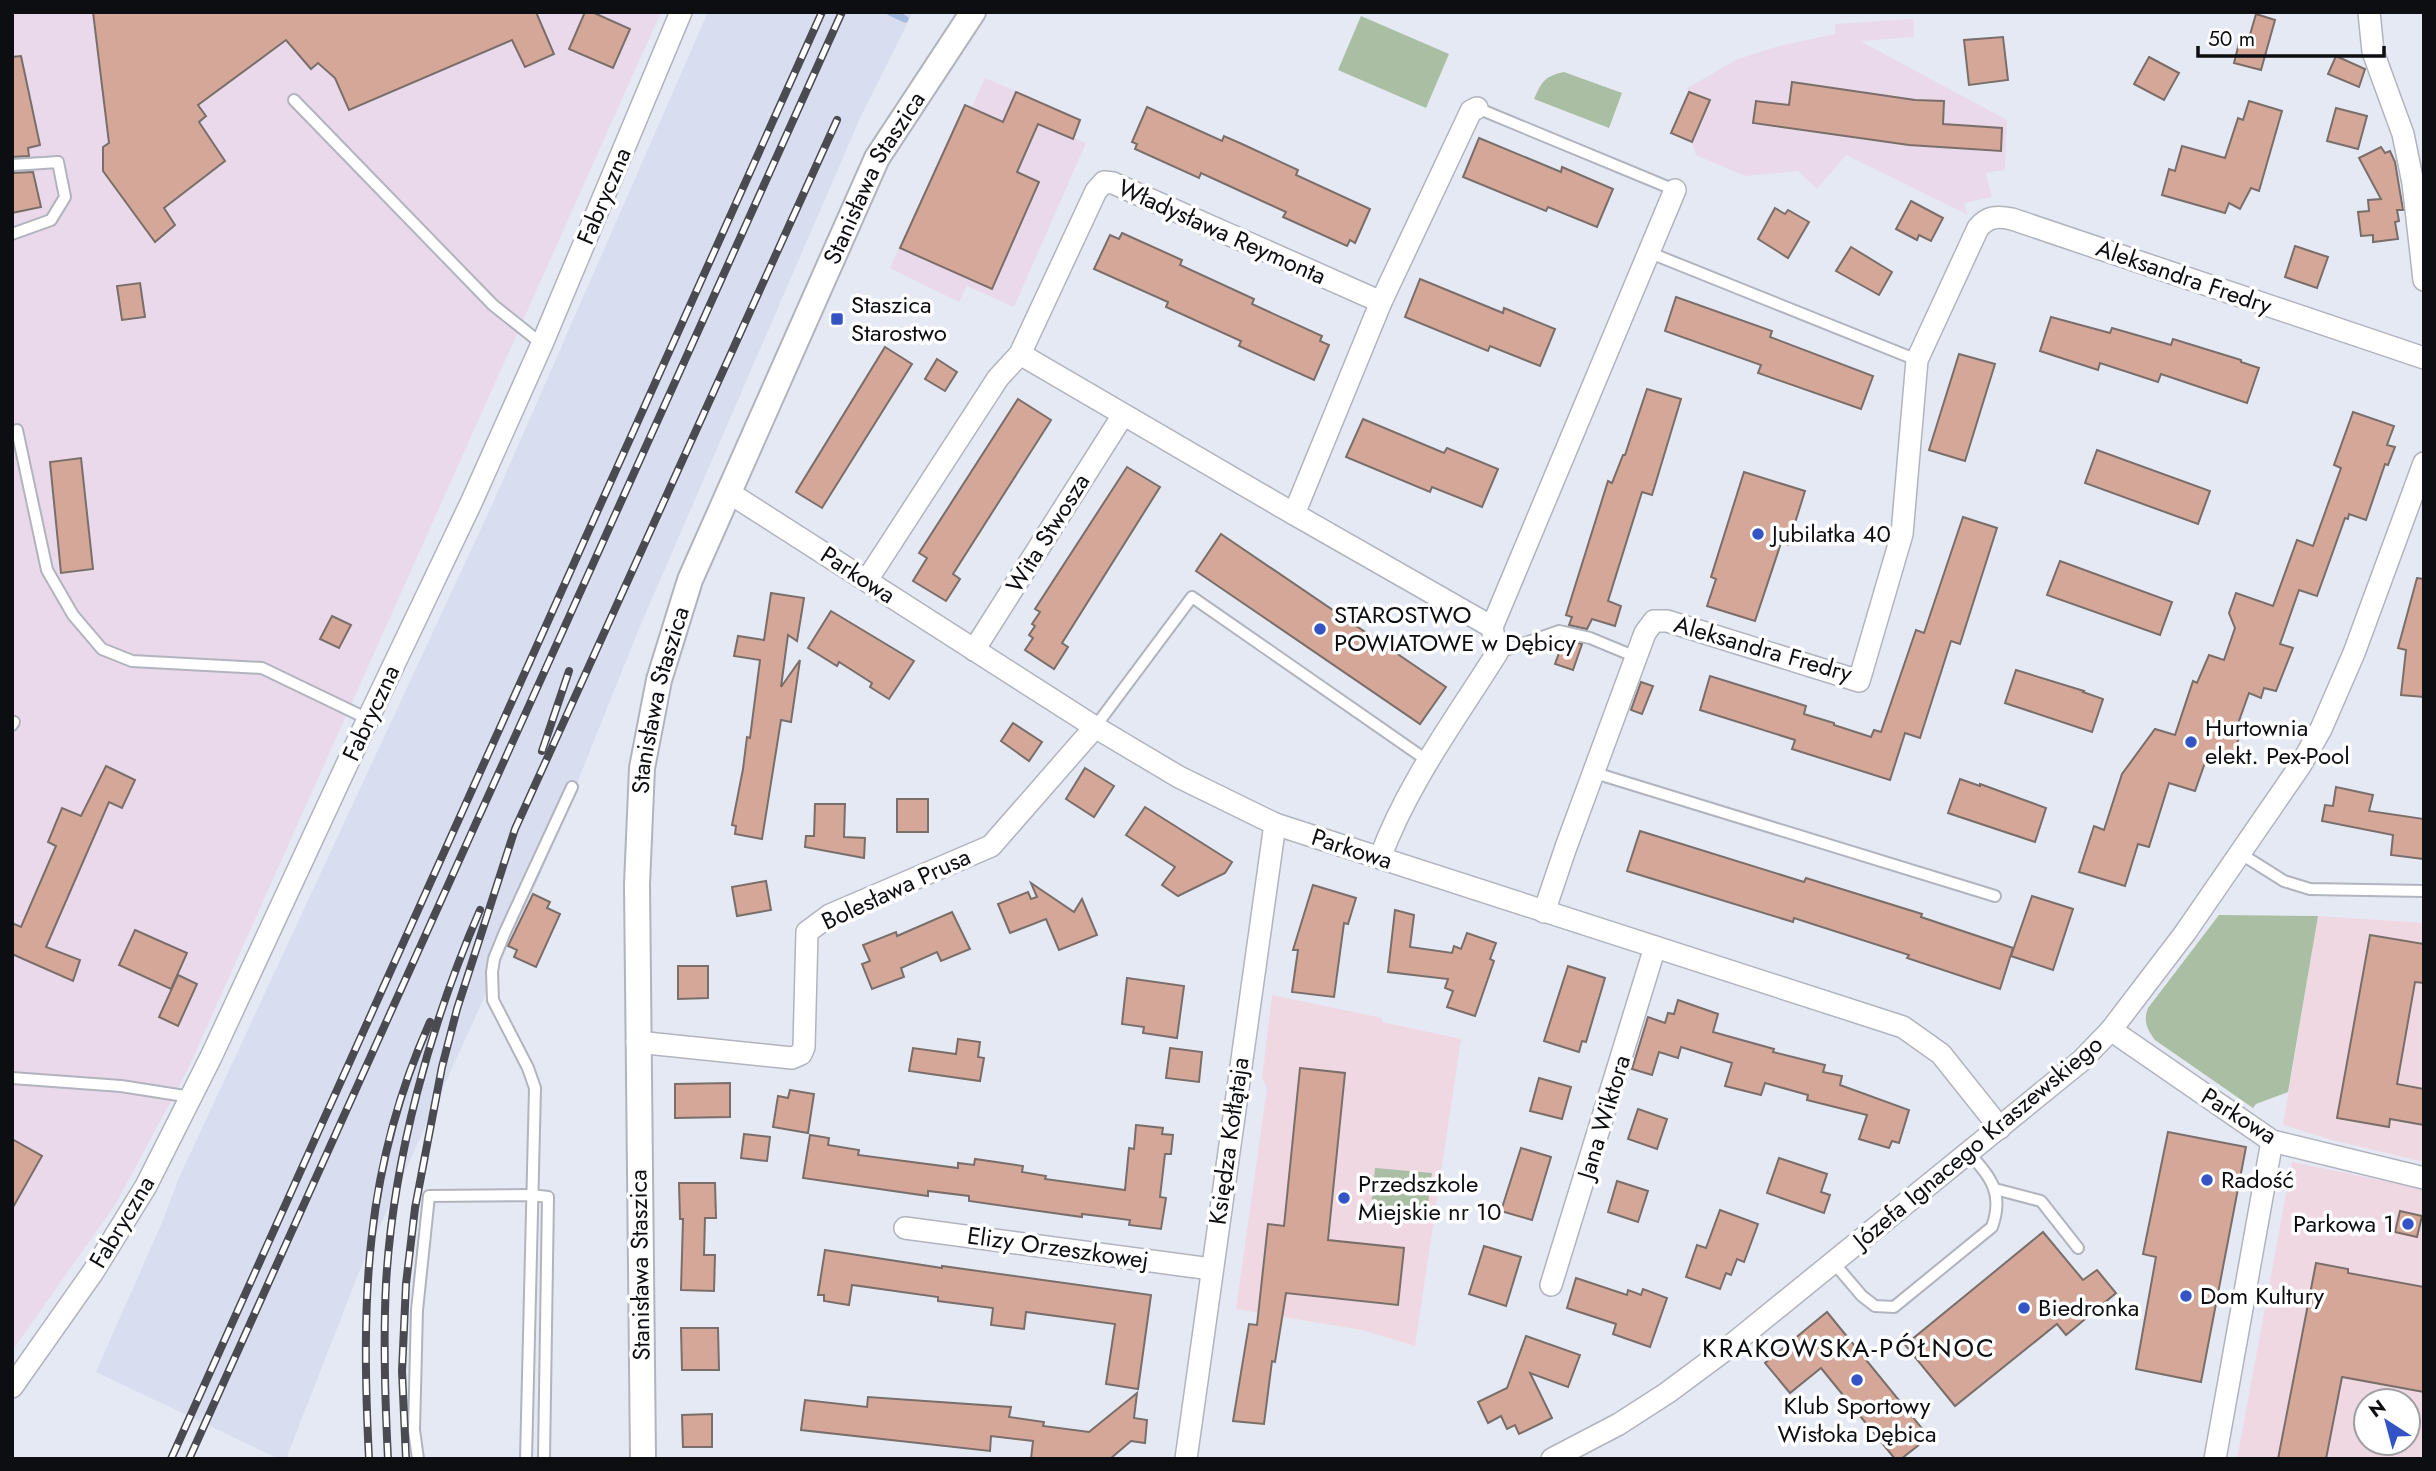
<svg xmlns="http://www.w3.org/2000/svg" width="2436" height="1471" font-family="Jost,sans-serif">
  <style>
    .built { fill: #d8ddef }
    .industrial { fill: #ead9ea }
    .education { fill: #f0d8e3; fill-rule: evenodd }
    .green { fill: #a9bea2 }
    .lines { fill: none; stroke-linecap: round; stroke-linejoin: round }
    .stream { stroke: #a4bbdf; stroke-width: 7 }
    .building { fill: #d5a799; stroke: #796e6a; stroke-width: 2 }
    .service-casing { stroke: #b1b4be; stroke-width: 14 }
    .minor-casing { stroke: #b1b4be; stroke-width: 24 }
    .tertiary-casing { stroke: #b1b4be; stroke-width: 28 }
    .service { stroke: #fff; stroke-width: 10 }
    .minor { stroke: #fff; stroke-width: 21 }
    .tertiary { stroke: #fff; stroke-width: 24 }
    .rail-casing { stroke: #494b50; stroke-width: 8 }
    .rail { stroke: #fff; stroke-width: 5; stroke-dasharray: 16; stroke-linecap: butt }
    .poi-dot { fill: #3454c5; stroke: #fff; stroke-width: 2.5 }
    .labels { text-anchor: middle; stroke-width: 7; stroke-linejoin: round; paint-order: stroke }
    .street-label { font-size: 24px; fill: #0d0e12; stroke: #fff }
    .poi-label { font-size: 24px; fill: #0d0e12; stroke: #fff; text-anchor: start }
    .neighbourhood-label { font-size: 26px; letter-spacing: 2px; fill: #0d0e12; stroke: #fff }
  </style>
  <rect width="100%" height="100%" fill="#e5e9f4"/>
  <polygon class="built" points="708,12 913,12 861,116 638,631 541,873 359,1272 286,1459 279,1459 96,1372 164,1218 178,1180 492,505"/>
  <g class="industrial">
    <polygon points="12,12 661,12 188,1069 115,1205 12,1351"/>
    <polygon points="1913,19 1914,37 1860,41 2007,120 2005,170 1986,173 1992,197 1964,203 1968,215 1846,155 1817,189 1798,171 1745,176 1696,155 1692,142 1671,133 1689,92 1687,88 1738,59 1779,46 1835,34 1835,24"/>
    <polygon points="985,78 1082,119 1074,138 1086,143 1014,307 967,286 959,302 890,268 964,104 972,107"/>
  </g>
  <g class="education">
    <polygon points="2318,916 2424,923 2424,1162 2336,1141 2283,1125"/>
    <polygon points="1272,995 1382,1018 1382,1022 1461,1039 1415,1346 1362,1330 1236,1309 1267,1088 1262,1078"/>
    <path d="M2292 1162 2424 1189V1459H2237ZM2366 1401H2408V1443H2366Z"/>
  </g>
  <g class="green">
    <polygon points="1361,16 1449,54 1426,108 1338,70"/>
    <path d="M1564 72 1622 93 1609 128 1534 99C1542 81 1545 76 1564 72Z"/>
    <path d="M2219 915 2318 916 2288 1092 2256 1104 2253 1108 2155 1040C2147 1029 2143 1021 2148 1008Z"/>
    <polygon points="1375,1168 1432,1173 1427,1212 1371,1207"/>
  </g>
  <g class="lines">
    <polyline class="stream" points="890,12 905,19"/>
  </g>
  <g class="building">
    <polygon points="93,12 536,12 554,54 525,67 512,40 349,110 335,78 318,63 311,69 286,40 198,105 206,116 199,122 225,161 164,208 175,225 155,242 103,171 103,147 109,143"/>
    <polygon points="585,12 592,12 630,29 613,68 569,49"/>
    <polygon points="2256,14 2275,20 2261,70 2234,63 2239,43 2247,45"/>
    <polygon points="2003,37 2008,80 1969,85 1964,40"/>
    <polygon points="21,56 40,145 28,148 29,156 12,157 12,57"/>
    <polygon points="2336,56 2365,69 2359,87 2328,74"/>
    <polygon points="2149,57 2179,73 2164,100 2134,84"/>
    <polygon points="1792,82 1915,100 1944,101 1943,124 2002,128 2001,151 1909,145 1753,123 1756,101 1789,105"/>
    <polygon points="1016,92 1080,120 1073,139 1038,124 1017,172 1039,182 992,289 900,248 965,105 1003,122"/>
    <polygon points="1689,92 1710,100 1692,142 1671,133"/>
    <polygon points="2249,101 2282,111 2259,191 2251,188 2240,209 2229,203 2225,213 2162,195 2169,169 2175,171 2182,146 2225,158 2238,118 2243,120"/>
    <polygon points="1147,107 1222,141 1224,136 1242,144 1298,170 1296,175 1370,209 1355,243 1350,240 1347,246 1283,217 1286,212 1225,184 1201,173 1199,178 1135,149 1137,144 1132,142"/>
    <polygon points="2336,108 2367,116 2358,149 2327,141"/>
    <polygon points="1479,138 1561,172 1562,167 1613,189 1597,227 1548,207 1546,211 1463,177"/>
    <polygon points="2381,147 2385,153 2390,151 2395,162 2403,210 2397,210 2399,221 2395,222 2398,239 2373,242 2373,235 2361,236 2358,212 2369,211 2368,200 2381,199 2359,158"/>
    <polygon points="33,172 41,207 12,213 12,173"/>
    <polygon points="1911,201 1943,218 1931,241 1919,235 1917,240 1896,229"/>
    <polygon points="1775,208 1785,214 1788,210 1809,222 1788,258 1758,239"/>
    <polygon points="1122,233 1182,260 1180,265 1254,299 1252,304 1322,336 1320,341 1329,345 1314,380 1239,346 1241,341 1166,307 1168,302 1094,269 1110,235 1119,239"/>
    <polygon points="2295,246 2328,257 2317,288 2285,277"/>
    <polygon points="1851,247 1892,272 1879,295 1836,271"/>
    <polygon points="1420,279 1503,313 1504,308 1555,329 1540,366 1490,346 1488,351 1405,317"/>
    <polygon points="140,283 145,317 122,320 117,286"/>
    <polygon points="1676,297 1772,331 1770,337 1873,376 1861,409 1758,373 1761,365 1665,331"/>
    <polygon points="2051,317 2110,333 2112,328 2171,345 2173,339 2241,360 2241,362 2259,368 2247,403 2161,374 2158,382 2100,363 2098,370 2040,351"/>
    <polygon points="885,347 912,364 822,508 796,492"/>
    <polygon points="1959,354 1995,364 1965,461 1929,450"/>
    <polygon points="937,359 957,372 945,391 925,379"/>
    <polygon points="1647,389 1681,399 1652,495 1642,492 1608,601 1621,606 1615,626 1592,619 1587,629 1569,625 1572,617 1566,615 1608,481 1612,483 1623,455 1625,455"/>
    <polygon points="1018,399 1051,420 953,574 960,579 946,601 913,581 927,558 919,553"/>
    <polygon points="2353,412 2394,426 2387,445 2395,447 2388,465 2385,464 2366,520 2349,514 2348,519 2345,518 2317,596 2299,590 2280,644 2293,648 2276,691 2264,688 2261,698 2249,693 2235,732 2240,734 2231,763 2207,757 2195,791 2169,783 2149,847 2138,844 2125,886 2079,872 2094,826 2104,830 2122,774 2155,729 2175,735 2193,681 2197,683 2209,655 2224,660 2235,628 2229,613 2236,593 2273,606 2297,540 2313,546 2341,468 2334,465"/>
    <polygon points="1363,419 1444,453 1447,448 1498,469 1482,507 1432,487 1430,492 1346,457"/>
    <polygon points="2097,450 2210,491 2198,524 2085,483"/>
    <polygon points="81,458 93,569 61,573 50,462"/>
    <polygon points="1127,467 1160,487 1062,643 1068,647 1054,669 1025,650 1033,638 1029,635 1035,626 1032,624 1040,612 1035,609"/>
    <polygon points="1744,472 1805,491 1788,545 1781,543 1755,621 1707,606 1716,579 1711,577"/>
    <polygon points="1963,517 1997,528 1960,644 1951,641 1920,738 1905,733 1890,780 1792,749 1795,740 1700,710 1710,676 1806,706 1804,714 1834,723 1834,725 1871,737 1874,730 1881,732 1916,630 1924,633"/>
    <polygon points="1221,534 1446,687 1420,724 1196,571"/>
    <polygon points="2060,561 2172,602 2160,635 2047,595"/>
    <polygon points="2417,578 2424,579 2424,697 2401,695 2406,650 2398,648"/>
    <polygon points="771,593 804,598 797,641 788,635 781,687 800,660 791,722 781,720 762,839 735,834 736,826 732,825 743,769 747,737 750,738 760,660 734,656 738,636 764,640"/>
    <polygon points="831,611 914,661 889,699 870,687 872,683 839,662 837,666 808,648"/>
    <polygon points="332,616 351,625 339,648 320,639"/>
    <polygon points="1564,640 1582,644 1573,670 1555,664"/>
    <polygon points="2016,670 2084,691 2083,692 2103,699 2092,732 2005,703"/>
    <polygon points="1641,682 1653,686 1642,714 1631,710"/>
    <polygon points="1013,723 1042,742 1029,761 1001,741"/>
    <polygon points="106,766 135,780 122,808 109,802 46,947 80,960 73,981 12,954 12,923 21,927 56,846 48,842 62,808 81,816"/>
    <polygon points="1085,768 1114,786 1094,817 1066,799"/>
    <polygon points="1960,779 1980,786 1980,784 2046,808 2035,842 1948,813"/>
    <polygon points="2336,787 2373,795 2369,811 2424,819 2424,859 2391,855 2393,835 2322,821 2325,805 2333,806"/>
    <rect x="897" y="799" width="31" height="33"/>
    <polygon points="815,804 845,804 844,837 865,838 864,858 805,847 806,836 814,836"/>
    <polygon points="1145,807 1232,862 1225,873 1178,896 1162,885 1175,867 1126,835"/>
    <polygon points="1640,831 1804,882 1806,878 1922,914 1921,917 2013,948 2000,989 1907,958 1909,955 1794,918 1793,922 1627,871"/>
    <polygon points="766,881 771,910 737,916 732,887"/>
    <polygon points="1031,883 1074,912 1082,899 1097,935 1059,950 1046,919 1010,933 998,904 1028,892 1031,899 1037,897"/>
    <polygon points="1313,885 1356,898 1348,924 1344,923 1334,997 1292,992 1298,950 1293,950"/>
    <polygon points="533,894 550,902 547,908 560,914 536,967 514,957 517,950 508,946"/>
    <polygon points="2032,896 2073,909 2053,970 2011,956"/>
    <polygon points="1395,910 1414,915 1410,947 1452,953 1454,946 1461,949 1467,933 1496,943 1490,959 1494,961 1475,1016 1447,1007 1453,991 1445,988 1448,979 1388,972"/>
    <polygon points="952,912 970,949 941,961 937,952 901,968 904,977 872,989 862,964 870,961 863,945 896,932 897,936"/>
    <polygon points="135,930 187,953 171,989 119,965"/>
    <polygon points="2370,935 2424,944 2424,983 2415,982 2397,1084 2424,1089 2424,1125 2390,1119 2389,1127 2337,1118"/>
    <polygon points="678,966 708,966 708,998 678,999"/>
    <polygon points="1568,966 1605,978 1586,1042 1582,1041 1579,1052 1544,1041"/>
    <polygon points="178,975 197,984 178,1026 159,1017"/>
    <polygon points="1127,978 1184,986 1177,1038 1143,1033 1144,1027 1122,1024"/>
    <polygon points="1678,1000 1718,1014 1713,1032 1774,1049 1773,1052 1825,1065 1823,1072 1842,1076 1840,1085 1909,1110 1899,1143 1892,1141 1889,1148 1859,1139 1867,1115 1807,1100 1808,1095 1765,1083 1761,1095 1725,1086 1732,1063 1681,1047 1678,1058 1659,1052 1652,1075 1632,1069 1648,1017 1665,1023 1668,1013 1674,1014"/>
    <polygon points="958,1039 980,1042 978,1057 984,1058 980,1081 909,1071 913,1048 956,1054"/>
    <polygon points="1170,1048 1202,1052 1199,1082 1166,1078"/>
    <polygon points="1300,1068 1345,1073 1328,1240 1404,1248 1398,1305 1286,1293 1275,1362 1272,1361 1264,1424 1233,1421 1249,1324 1257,1325 1268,1224 1284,1226"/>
    <polygon points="1539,1078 1571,1087 1562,1119 1530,1111"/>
    <polygon points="730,1083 730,1117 675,1118 675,1084"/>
    <polygon points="790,1090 814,1094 808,1133 773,1127 778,1096 788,1098"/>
    <polygon points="1638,1109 1667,1119 1657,1149 1628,1139"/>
    <polygon points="1136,1125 1163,1128 1162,1134 1173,1135 1171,1154 1165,1154 1160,1197 1166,1198 1161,1229 1129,1225 1130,1220 1082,1214 1082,1217 969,1201 969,1196 928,1191 928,1196 803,1178 810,1135 829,1138 828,1145 859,1150 858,1155 958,1168 958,1163 974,1165 975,1159 1023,1166 1022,1172 1046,1176 1045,1179 1125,1190 1129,1148 1134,1149"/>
    <polygon points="2168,1132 2246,1147 2201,1382 2136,1369 2156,1257 2143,1254"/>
    <polygon points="744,1134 770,1137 767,1161 741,1158"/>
    <polygon points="12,1139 42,1156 12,1209"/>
    <polygon points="1521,1148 1551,1157 1532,1220 1501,1211"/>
    <polygon points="1779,1158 1827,1174 1821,1192 1830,1195 1824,1213 1767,1193"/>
    <polygon points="1617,1181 1648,1191 1638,1222 1608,1212"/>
    <polygon points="679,1183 715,1183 716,1218 705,1218 704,1255 715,1255 714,1291 681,1290 683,1219 680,1219"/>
    <polygon points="1720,1210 1758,1224 1744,1262 1737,1259 1731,1275 1726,1273 1720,1289 1686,1277 1697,1245 1706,1248"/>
    <polygon points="2400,1211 2422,1216 2417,1237 2395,1232"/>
    <polygon points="2043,1232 2083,1280 2097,1270 2116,1293 2066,1335 2057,1324 1955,1406 1905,1345"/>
    <polygon points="1484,1246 1521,1257 1506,1306 1469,1294"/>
    <polygon points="825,1250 942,1268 942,1266 1151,1295 1138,1389 1106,1384 1115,1324 1026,1312 1024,1329 991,1325 993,1308 938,1301 938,1297 852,1285 849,1305 824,1301 824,1295 818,1295"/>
    <polygon points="2316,1263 2348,1269 2348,1273 2424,1287 2424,1392 2342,1377 2326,1459 2278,1459"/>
    <polygon points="1576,1278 1627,1295 1628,1290 1641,1295 1643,1289 1667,1298 1650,1347 1613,1334 1616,1324 1567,1308"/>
    <polygon points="1827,1312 1929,1437 1901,1459 1895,1459 1821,1368 1790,1393 1765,1363"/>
    <polygon points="681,1328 718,1328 719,1370 682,1370"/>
    <polygon points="1526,1336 1580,1355 1568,1387 1530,1373 1552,1418 1519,1434 1515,1425 1507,1429 1501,1416 1488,1423 1478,1402 1507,1388"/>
    <polygon points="1137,1393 1134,1418 1147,1420 1145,1443 1131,1441 1110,1459 1031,1459 1033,1441 991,1436 990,1451 801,1430 805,1400 867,1407 868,1397 1011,1407 1009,1417 1044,1422 1043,1426 1089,1432"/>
    <polygon points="712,1414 712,1447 683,1447 682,1415"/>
  </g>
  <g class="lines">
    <defs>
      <g id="service">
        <polyline points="294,100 493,305 542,344"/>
        <polyline points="1477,108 1675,190"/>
        <polyline points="12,165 58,162 65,197 51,220 12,234"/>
        <polyline points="1648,252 1917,360"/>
        <polyline points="17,430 47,570 73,615 102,649 132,661 262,668 368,719"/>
        <polyline points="1497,653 1559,631 1590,638 1636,657"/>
        <polyline points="12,725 14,722"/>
        <polyline points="1095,727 1192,597 1428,761"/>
        <polyline points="1595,773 1995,896"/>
        <polyline points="2241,854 2284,881 2310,889 2424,891"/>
        <polyline points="12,1078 121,1086 191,1097"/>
        <polyline points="1995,1189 2041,1201 2078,1248"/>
        <path d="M1833 1262 1862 1296 1875 1306 1894 1307 1992 1227C2004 1193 1991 1178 1969 1153"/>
        <polyline points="418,1459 414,1430 417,1310 429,1196 531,1195 548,1197 544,1459"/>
        <polyline points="526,1459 535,1088 528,1068 493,1000 492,972 494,959 505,932 572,787"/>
      </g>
      <g id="minor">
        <polyline points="2369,12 2373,52 2403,134 2413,183 2424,280"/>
        <polyline points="1477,108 1471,111 1381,302 1294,514 1492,627"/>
        <polyline points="1020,354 1294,514"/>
        <polyline points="728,492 1095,727 1179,777 1275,824 1903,1027 1941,1054 2000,1128"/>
        <polyline points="867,580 998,378 1020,354 1096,191 1104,182 1113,183 1381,302"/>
        <polyline points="974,650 1123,415"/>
        <path d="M1380 858C1407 784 1455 720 1497 653L1492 627 1675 190"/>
        <path d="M1544 912 1566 847 1645 633 1654 621H1667L1859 681 1902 534 1917 360 1978 228C1988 216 1998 216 2012 219L2424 358"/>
        <polyline points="2111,1030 2272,1141 2424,1178"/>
        <polyline points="637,1042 792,1058 801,1054 804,1047 807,932 830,915 991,846 1095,727"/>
        <polyline points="905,1228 1211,1269"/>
        <polyline points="1551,1285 1655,947"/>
        <polyline points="12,1387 93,1272 146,1186 211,1057 368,719 471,503 542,344 681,12"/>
        <polyline points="1186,1459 1275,824"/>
        <polyline points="1552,1459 1619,1424 1667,1393 1729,1347 2081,1061 2111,1030 2185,933 2300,766 2321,729 2354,653 2424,463"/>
        <polyline points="2215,1459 2272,1141"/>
      </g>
      <g id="tertiary">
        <path id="s1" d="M643 1459 637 884 642 768 659 680 690 580 877 158 973 12"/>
      </g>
    </defs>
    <use href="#service" class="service-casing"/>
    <use href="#minor" class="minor-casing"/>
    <use href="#tertiary" class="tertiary-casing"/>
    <use href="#service" class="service"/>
    <use href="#minor" class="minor"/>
    <use href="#tertiary" class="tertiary"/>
    <defs>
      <g id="rail">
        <polyline points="542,751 569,671"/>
        <polyline points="171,1459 822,12"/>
        <polyline points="189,1459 842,12"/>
        <path d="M369 1459C361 1301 364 1169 430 1022"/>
        <path d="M388 1459C385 1400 383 1342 386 1284 393 1159 430 1025 480 910"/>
        <polyline points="406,1459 402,1371 406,1284 415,1208 442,1067 457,1009 515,829 837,120"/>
      </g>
    </defs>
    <use href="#rail" class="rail-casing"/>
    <use href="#rail" class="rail"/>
  </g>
  <g class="poi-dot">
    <rect x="830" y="312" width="14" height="14" rx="3.5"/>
    <circle cx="1758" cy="534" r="7"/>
    <circle cx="1320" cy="629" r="7"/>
    <circle cx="2191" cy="742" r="7"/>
    <circle cx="2207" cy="1180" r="7"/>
    <circle cx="1344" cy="1198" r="7"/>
    <circle cx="2408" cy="1224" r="7"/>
    <circle cx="2186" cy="1296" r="7"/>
    <circle cx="2024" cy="1308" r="7"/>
    <circle cx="1857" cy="1380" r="7"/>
  </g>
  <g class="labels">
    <g class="street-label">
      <text dy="8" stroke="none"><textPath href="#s1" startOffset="1328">Stanisława Staszica</textPath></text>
      <text transform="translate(604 196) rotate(-67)" y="8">Fabryczna</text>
      <text transform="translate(1222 232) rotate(24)" y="8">Władysława Reymonta</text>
      <text transform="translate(2184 277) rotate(19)" y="8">Aleksandra Fredry</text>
      <text transform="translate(1048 533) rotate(-58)" y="8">Wita Stwosza</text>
      <text transform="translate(858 575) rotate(33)" y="8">Parkowa</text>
      <text transform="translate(1763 649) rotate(16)" y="8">Aleksandra Fredry</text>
      <text dy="8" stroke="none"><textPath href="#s1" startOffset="761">Stanisława Staszica</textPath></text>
      <text transform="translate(371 713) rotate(-65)" y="8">Fabryczna</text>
      <text transform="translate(1352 849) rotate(18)" y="8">Parkowa</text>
      <text transform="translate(896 889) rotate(-25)" y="8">Bolesława Prusa</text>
      <text transform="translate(2239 1116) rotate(32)" y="8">Parkowa</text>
      <text transform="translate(1604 1117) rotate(-73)" y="8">Jana Wiktora</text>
      <text transform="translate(1229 1141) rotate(-82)" y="8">Księdza Kołłątaja</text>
      <text transform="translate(1978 1142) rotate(-40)" y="8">Józefa Ignacego Kraszewskiego</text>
      <text transform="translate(122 1222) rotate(-59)" y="8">Fabryczna</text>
      <text transform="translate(1058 1248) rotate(8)" y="8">Elizy Orzeszkowej</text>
      <text transform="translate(640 1265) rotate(-91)" y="8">Stanisława Staszica</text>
    </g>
    <g class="poi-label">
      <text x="851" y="313">Staszica<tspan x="851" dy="28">Starostwo</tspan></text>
      <text x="1772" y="542">Jubilatka 40</text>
      <text x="1334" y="623">STAROSTWO<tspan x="1334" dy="28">POWIATOWE w Dębicy</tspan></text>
      <text x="2205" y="736">Hurtownia<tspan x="2205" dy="28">elekt. Pex-Pool</tspan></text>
      <text x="2221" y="1188">Radość</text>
      <text x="1358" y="1192">Przedszkole<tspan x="1358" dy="28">Miejskie nr 10</tspan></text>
      <text x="2394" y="1232" text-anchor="end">Parkowa 1</text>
      <text x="2200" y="1304">Dom Kultury</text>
      <text x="2038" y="1316">Biedronka</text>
      <text x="1857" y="1414" text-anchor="middle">Klub Sportowy<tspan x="1857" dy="28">Wisłoka Dębica</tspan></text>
    </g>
    <g class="neighbourhood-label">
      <text x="1849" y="1357">KRAKOWSKA-PÓŁNOC</text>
    </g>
  </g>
  <rect width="2436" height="1471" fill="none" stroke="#0d0e12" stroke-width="28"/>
  <g transform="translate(2387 1422) rotate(324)"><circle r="33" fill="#ffffff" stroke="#9e9fa0" stroke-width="2"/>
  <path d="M0-5L12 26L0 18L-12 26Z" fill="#3454c5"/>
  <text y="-10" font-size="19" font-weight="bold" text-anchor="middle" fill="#0d0e12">N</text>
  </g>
  <path d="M2198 46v10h186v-10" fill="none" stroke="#0d0e12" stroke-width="3.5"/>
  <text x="2208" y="46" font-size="21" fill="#0d0e12" stroke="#ffffff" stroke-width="5" paint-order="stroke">50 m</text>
</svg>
